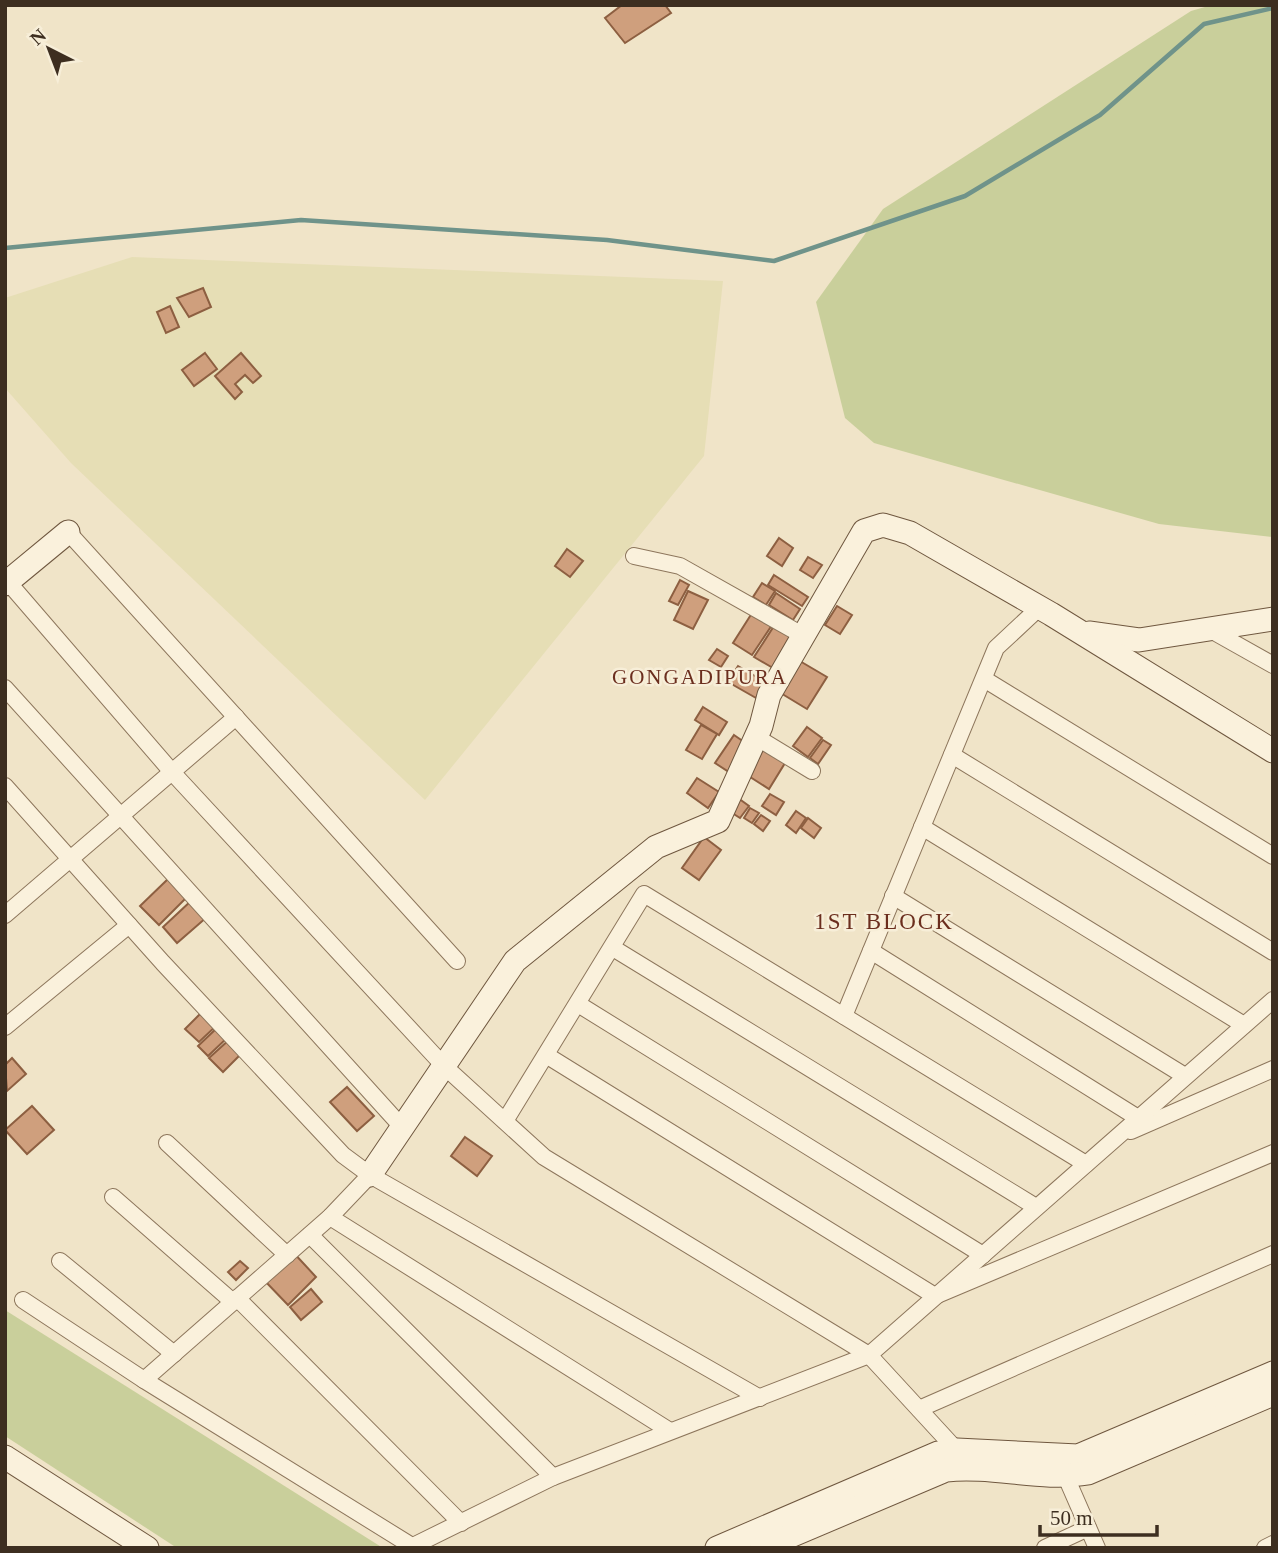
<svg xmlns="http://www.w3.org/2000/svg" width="1278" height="1553" font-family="'Times New Roman',serif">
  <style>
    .farmland { fill: #e6deb5 }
    .green { fill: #c9cf9b }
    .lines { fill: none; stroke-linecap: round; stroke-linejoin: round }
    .stream { stroke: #6f938a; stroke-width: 4.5 }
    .building { fill: #cf9f7d; stroke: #8d5f41; stroke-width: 2 }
    .street-casing { stroke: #8d765c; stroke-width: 18 }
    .secondary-casing { stroke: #6f573f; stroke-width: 25 }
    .street { stroke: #faf1dc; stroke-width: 16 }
    .secondary { stroke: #faf1dc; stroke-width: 23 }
    .labels { text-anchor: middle; stroke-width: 5; stroke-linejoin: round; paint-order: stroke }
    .neighbourhood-label { font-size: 21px; letter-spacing: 2px; fill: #6b2e1e; stroke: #f7eed8 }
    .quarter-label { font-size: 23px; letter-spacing: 2px; fill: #6b2e1e; stroke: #f7eed8 }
  </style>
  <rect width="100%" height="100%" fill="#f0e4c8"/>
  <polygon class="farmland" points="132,257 723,281 704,456 425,800 71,463 5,388 5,298"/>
  <g class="green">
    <polygon points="1212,5 1273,5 1273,537 1159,524 874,443 845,418 816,302 883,209 1191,11"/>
    <polygon points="5,1310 383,1548 177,1548 5,1436"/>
  </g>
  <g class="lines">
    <polyline class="stream" points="5,248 301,220 607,240 774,261 965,196 1100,115 1204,24 1273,8"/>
  </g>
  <g class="building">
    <polygon points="622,5 665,5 671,13 625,43 605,18"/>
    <polygon points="203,288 211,307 189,317 177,298"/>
    <polygon points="170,306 179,327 166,333 157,312"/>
    <polygon points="205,353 217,369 194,386 182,370"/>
    <polygon points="241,353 261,376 253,383 245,375 235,384 242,392 235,399 215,376"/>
    <polygon points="779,538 793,548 782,566 767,556"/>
    <polygon points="567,549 583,561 570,577 555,566"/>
    <polygon points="808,557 822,565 813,578 800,570"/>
    <polygon points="774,575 808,597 802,606 768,585"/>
    <polygon points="680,580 689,585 678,605 669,601"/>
    <polygon points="762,583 775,591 766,605 753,597"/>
    <polygon points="688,591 708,600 693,629 674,620"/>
    <polygon points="776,593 800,609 793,620 769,605"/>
    <polygon points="837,606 852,615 840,634 825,625"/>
    <polygon points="752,613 772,625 752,655 733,643"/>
    <polygon points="774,626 792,638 773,668 754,657"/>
    <polygon points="717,649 728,656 721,667 709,660"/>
    <polygon points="793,657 827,677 807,709 774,689"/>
    <polygon points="738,666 765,682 756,698 728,682"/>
    <polygon points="703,707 727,722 719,735 695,720"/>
    <polygon points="701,725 717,734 702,759 686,750"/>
    <polygon points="807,727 822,738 808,757 793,746"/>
    <polygon points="734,735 747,744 729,772 715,763"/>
    <polygon points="823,740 831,745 818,764 810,758"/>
    <polygon points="763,750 785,763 769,789 747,775"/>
    <polygon points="697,778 719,792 708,808 687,793"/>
    <polygon points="770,794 784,802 776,815 762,806"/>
    <polygon points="738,798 749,806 740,818 729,811"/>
    <polygon points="750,808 759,813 752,823 744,818"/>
    <polygon points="796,811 806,818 796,833 786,825"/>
    <polygon points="761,815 770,821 763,831 754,824"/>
    <polygon points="808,818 821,828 814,838 801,828"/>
    <polygon points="704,837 721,850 699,880 682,868"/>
    <polygon points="169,878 187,897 159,925 140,906"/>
    <polygon points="192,900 207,917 177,943 163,927"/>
    <polygon points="203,1011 217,1025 199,1042 185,1029"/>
    <polygon points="218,1027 228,1037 208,1056 198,1046"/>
    <polygon points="230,1039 243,1052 223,1072 209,1058"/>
    <polygon points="12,1058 26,1074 7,1091 5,1065"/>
    <polygon points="347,1087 374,1116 357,1131 330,1102"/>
    <polygon points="32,1106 54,1130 27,1154 5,1130"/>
    <polygon points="465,1137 492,1156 477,1176 451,1156"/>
    <polygon points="292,1251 316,1277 288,1305 263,1279"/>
    <polygon points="240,1261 248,1268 236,1280 228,1272"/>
    <polygon points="311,1289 322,1302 301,1320 290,1307"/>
  </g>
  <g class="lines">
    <defs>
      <g id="street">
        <polyline points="68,532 457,961"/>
        <polyline points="634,556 680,566 804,636"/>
        <polyline points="8,582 172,772 444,1066 544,1157 869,1355 961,1455"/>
        <polyline points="1209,629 1273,665"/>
        <polyline points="984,679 1273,856"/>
        <polyline points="5,688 402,1127"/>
        <polyline points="756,737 812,771"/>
        <polyline points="952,755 1273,952"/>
        <polyline points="5,786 163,963 343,1155 370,1175 760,1398"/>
        <polyline points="922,827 1244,1025"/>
        <polyline points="893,896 1185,1076"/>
        <polyline points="5,915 236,717"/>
        <polyline points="613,948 1036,1207"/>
        <polyline points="871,951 1138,1118"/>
        <polyline points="578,1004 983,1255"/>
        <polyline points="844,1016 996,648 1040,607"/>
        <polyline points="5,1027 129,925"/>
        <polyline points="546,1055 935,1296 1273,1153"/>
        <polyline points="505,1121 644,894 1086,1164"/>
        <polyline points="1131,1131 1273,1069"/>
        <polyline points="167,1143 287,1255"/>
        <polyline points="113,1197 233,1302"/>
        <polyline points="330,1217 670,1431"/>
        <polyline points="310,1235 553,1477"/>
        <polyline points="60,1261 174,1354"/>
        <polyline points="237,1298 461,1523"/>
        <polyline points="23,1300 144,1380 415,1548"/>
        <polyline points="144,1380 330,1217 370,1175"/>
        <polyline points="919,1409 1273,1254"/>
        <polyline points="1066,1477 1097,1548"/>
        <polyline points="413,1546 553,1477 869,1355 1273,1000"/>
        <polyline points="1045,1548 1088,1528"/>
        <polyline points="1265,1548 1273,1544"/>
      </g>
      <g id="secondary">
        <polyline points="5,584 68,532"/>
        <polyline points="1089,633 1139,640 1273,619"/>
        <polyline points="370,1175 515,961 656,847 718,821 761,726 769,695 864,531 883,525 910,533 1051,614 1273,751"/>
        <polyline points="5,1457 147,1548"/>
        <polyline points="717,1548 938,1453 957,1450 1078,1456 1273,1373"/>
        <path d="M762 1548 946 1470C994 1465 1041 1481 1088 1473L1273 1394"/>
      </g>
    </defs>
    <use href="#street" class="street-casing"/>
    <use href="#secondary" class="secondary-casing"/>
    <use href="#street" class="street"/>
    <use href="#secondary" class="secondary"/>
  </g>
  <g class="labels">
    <g class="neighbourhood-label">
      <text x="700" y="684">GONGADIPURA</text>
    </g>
    <g class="quarter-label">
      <text x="884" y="929">1ST BLOCK</text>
    </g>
  </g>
  <rect width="1278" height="1553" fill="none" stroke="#3d2e20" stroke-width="14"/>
  <g transform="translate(49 49) rotate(318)" stroke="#f7eed8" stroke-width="5" paint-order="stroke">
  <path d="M0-5L12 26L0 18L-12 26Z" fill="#3d2e20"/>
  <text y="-10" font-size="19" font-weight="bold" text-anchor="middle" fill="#3d2e20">N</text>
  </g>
  <path d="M1040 1525v10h117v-10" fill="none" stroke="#3d2e20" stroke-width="3.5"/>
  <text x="1050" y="1525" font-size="21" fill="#3d2e20" stroke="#f7eed8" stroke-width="5" paint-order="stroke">50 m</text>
</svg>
